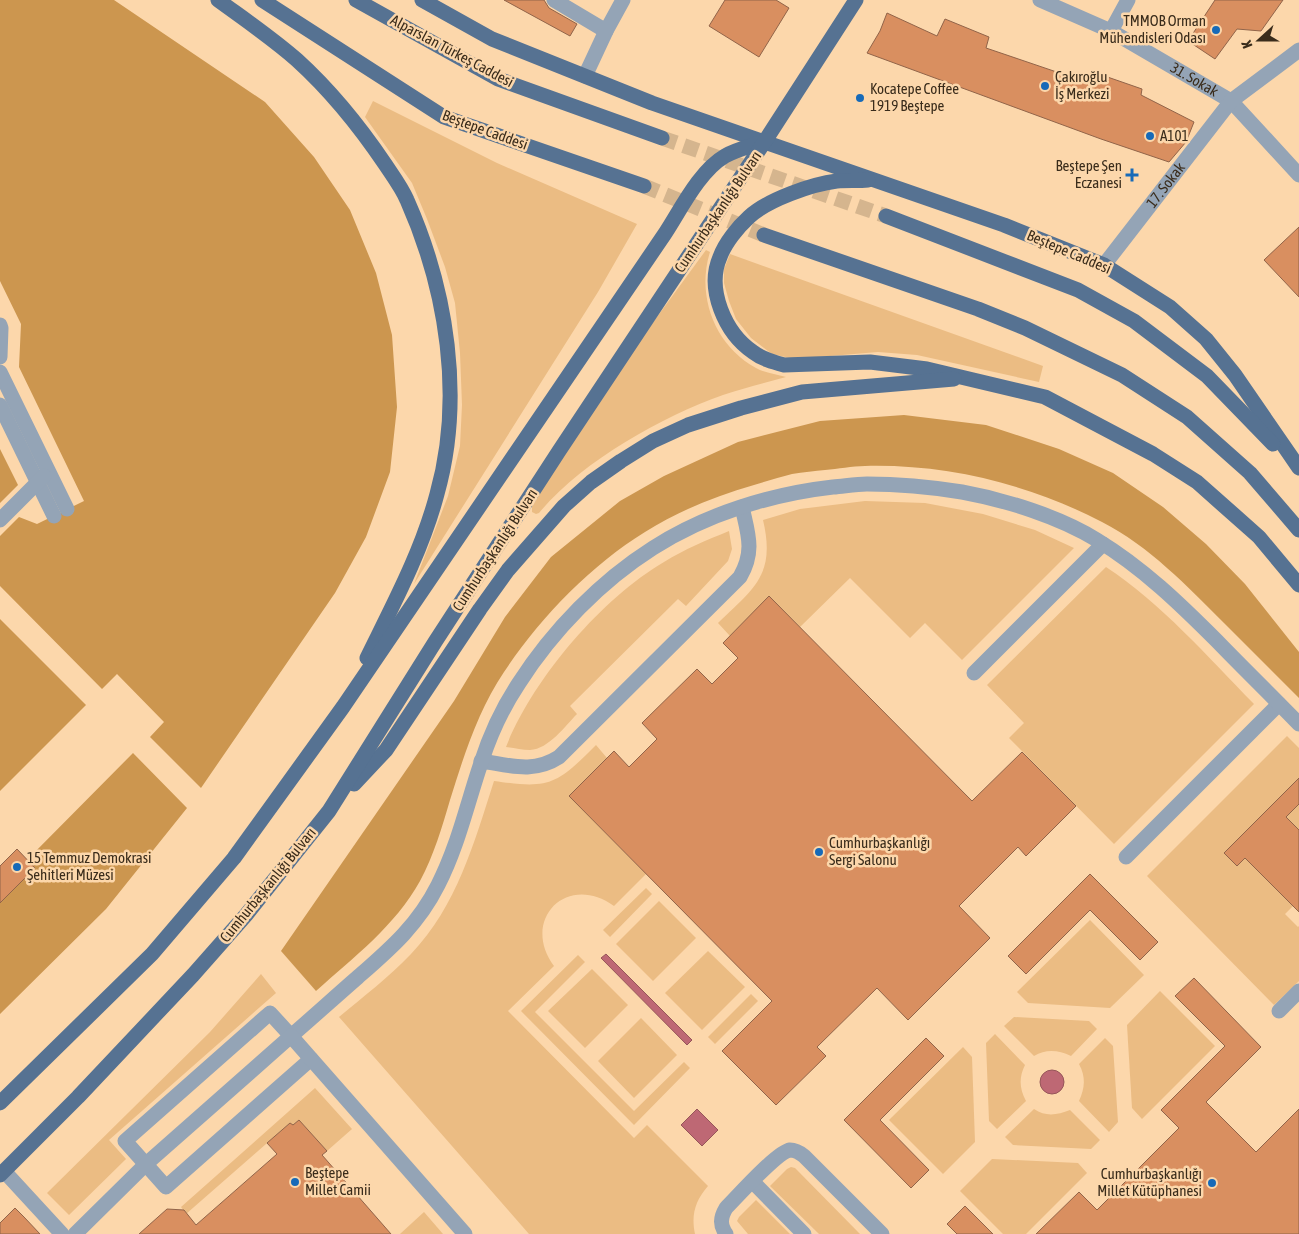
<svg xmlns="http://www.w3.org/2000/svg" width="1299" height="1234" font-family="'Asap Condensed',sans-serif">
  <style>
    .green { fill: #ebbc83 }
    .forest { fill: #cc964f }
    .water { fill: #be6874; stroke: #965659 }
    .building { fill: #d98f60; stroke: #916449 }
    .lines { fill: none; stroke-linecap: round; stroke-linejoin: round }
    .major-tunnel { stroke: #d5b58e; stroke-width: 15; stroke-dasharray: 15 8; stroke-linecap: butt }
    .minor { stroke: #94a4b6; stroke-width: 15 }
    .major { stroke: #567292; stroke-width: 15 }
    .poi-dot { fill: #176ab8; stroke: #fcd7ab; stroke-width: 2 }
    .labels { text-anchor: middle; stroke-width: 5; stroke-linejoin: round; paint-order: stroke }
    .poi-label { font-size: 15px; fill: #3a2c1b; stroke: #fcd7ab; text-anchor: start }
    .street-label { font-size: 15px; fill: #3a2c1b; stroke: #fcd7ab }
  </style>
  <rect width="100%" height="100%" fill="#fcd7ab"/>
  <g class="green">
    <polygon points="373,101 497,163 637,224 598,292 414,584 448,496 460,446 462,405 460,353 455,303 445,267 427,219 412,183 365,117"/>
    <path d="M706 250 710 252C696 296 715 346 756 368 765 373 776 374 786 377 765 383 744 388 723 395 661 417 581 462 539 513L536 514 532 512V505L559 451Z"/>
    <polygon points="730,254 1043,366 1039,382 917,355 878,352 794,359 772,354 751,338 736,319 729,301 724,283 724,269"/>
    <path d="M865 501 925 503 983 514 1035 530 1074 548 962 660 925 623 910 638 850 578 800 627 769 597 730 636 718 623C754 588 776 575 763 520L800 509Z"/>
    <path d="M729 531 732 549 728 561 686 606 678 599 570 706 577 714C565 726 549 749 530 750 522 750 514 748 506 747 533 679 601 599 664 562 685 549 707 540 729 531Z"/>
    <path d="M1106 567C1162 604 1207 656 1254 704L1114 844 1009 738 1024 723 987 685Z"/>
    <polygon points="1287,736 1299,748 1299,778 1224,853 1237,866 1299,804 1299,900 1285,914 1298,927 1299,926 1299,981 1274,1005 1147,876"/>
    <path d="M596 745 607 758 569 796 646 874 614 906C567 872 520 920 554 966L508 1011 634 1138 647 1125 708 1186C695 1201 691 1215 695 1234H529L339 1017C363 997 389 977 411 954 457 906 474 843 494 781 550 789 556 785 596 745Z"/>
    <polygon points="646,888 652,894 610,937 603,930"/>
    <polygon points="659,901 696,938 653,981 616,944"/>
    <polygon points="1090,920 1144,975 1110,1008 1028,1003 1017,992"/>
    <polygon points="708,951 745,987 702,1030 665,993"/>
    <polygon points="578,955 585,962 535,1012 634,1111 684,1062 690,1068 634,1125 521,1011"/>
    <polygon points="592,969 628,1005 585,1048 548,1011"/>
    <polygon points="261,974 276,993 109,1140 126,1159 69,1215 47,1193 210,1032"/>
    <polygon points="1160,991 1215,1046 1142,1119 1132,1108 1127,1025"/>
    <polygon points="751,994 758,1001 715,1044 708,1037"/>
    <path d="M1014 1017 1089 1021 1097 1029 1071 1056C1058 1050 1046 1049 1034 1056L1004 1026Z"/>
    <polygon points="641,1018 677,1055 634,1098 598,1061"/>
    <path d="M995 1034 1025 1065C1019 1077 1019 1088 1026 1101L997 1129 989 1121 986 1043Z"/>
    <path d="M1105 1038 1113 1046 1118 1122 1109 1132 1079 1101C1085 1088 1086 1077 1079 1064Z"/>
    <polygon points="963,1047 972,1057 975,1142 943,1174 889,1120"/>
    <polygon points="315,1088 352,1129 327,1151 299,1120 293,1125 290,1123 186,1214 181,1207"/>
    <path d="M1034 1109C1046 1117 1057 1115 1070 1110L1100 1140 1091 1149 1013 1145 1005 1137Z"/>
    <polygon points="992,1159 1078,1163 1087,1173 1026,1234 1003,1234 960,1191"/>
    <polygon points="791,1167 795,1168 860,1234 819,1234 770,1186 787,1169"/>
    <polygon points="756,1200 790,1234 748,1234 737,1221 739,1217"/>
    <polygon points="424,1212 443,1234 400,1234"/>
  </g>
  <g class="forest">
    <polygon points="0,0 114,0 265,102 314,157 350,210 376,273 392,335 397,407 390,472 366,537 335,593 201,788 150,737 164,722 117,674 102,689 0,586 0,536 19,517 37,524 84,501 19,367 21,324 0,281"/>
    <path d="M904 415 986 425 1059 449 1113 473 1163 507 1206 544 1245 584 1299 652V698C1274 673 1249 648 1224 623 1187 586 1149 546 1102 522 1029 484 947 464 865 466 852 466 838 469 825 470 815 471 803 472 792 474 780 477 767 481 754 485 716 496 678 511 645 532 591 565 539 619 504 672 478 711 464 755 450 800 442 827 434 855 420 881 395 926 354 957 316 991L281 951 454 701 505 617 551 557 620 501 664 476 738 442 820 421Z"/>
    <polygon points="0,449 18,485 0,503"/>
    <polygon points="0,619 86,705 0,791"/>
    <polygon points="133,753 187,808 106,909 0,1014 0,903 35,868 27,860"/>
  </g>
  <g class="water">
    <polygon points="606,954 692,1040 687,1045 601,958"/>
    <circle cx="1052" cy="1082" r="12"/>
    <polygon points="697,1109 718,1130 702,1146 681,1125"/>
  </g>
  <g class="building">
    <polygon points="504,0 544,0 549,8 577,24 570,36"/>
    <polygon points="725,0 776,0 789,8 759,57 709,26"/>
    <polygon points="1215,0 1283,0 1261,31 1237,29 1215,59 1188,41"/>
    <polygon points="887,13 937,36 945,19 989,37 986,48 1089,83 1096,73 1142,89 1141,95 1194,122 1186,142 1169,162 1101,139 867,53 880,31"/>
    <polygon points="1299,227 1299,297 1264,260"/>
    <polygon points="769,596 972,801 1022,752 1076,806 1026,856 1018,847 959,906 990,938 908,1020 877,988 817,1047 826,1056 776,1105 722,1051 772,1001 569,796 614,751 629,767 657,739 642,723 697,669 712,684 738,658 723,643"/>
    <polygon points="1299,778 1299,804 1286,817 1299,830 1299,912 1245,858 1237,866 1224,853"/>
    <polygon points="17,849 35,868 0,903 0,866"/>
    <polygon points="1090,874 1158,942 1140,960 1090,910 1026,974 1008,956"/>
    <polygon points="1194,978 1261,1047 1206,1102 1256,1152 1299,1109 1299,1234 1036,1234 1079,1192 1097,1210 1179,1128 1161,1110 1225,1046 1175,996"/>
    <polygon points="926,1038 944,1056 880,1120 929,1170 911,1188 844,1120"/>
    <polygon points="299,1120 327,1151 322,1155 391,1234 139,1234 167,1209 184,1210 196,1225 277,1154 267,1143 290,1123 293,1125"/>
    <polygon points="965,1206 993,1234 957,1234 947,1224"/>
    <polygon points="15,1208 24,1217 40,1234 0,1234 0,1223"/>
  </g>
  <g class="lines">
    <g class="major-tunnel">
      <polyline points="662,138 886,216"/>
      <polyline points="644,186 764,235"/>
    </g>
    <g class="minor">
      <polyline points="554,0 606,31"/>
      <path id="s1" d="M1040 0 1111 31 1231 101 1299 175"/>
      <polyline points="1111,31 1128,0"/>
      <polyline points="585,76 606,31 623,0"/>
      <path id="s2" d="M1104 265 1231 101 1299 50"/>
      <polyline points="0,325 1,328 0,357"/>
      <polyline points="0,372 67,509"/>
      <polyline points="0,405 54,516"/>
      <polyline points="0,520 44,476"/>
      <polyline points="974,673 1103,544"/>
      <path d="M481 761C509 765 533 774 559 757L740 577C755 551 748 534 742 507"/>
      <polyline points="1126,857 1279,704"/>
      <polyline points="1279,1011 1299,991"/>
      <path d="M311 1059 166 1187 125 1141 270 1013 291 1036C313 1017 335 997 358 977 390 949 418 925 438 885 458 846 467 804 481 763 490 735 503 707 519 683 553 630 601 581 653 548 706 514 771 494 833 487 845 486 856 484 867 484 900 484 931 487 962 492 1006 500 1060 517 1097 540 1143 568 1180 604 1217 641 1244 669 1272 696 1299 724"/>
      <polyline points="4,1171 62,1234"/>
      <polyline points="753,1182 804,1234"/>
      <polyline points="75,1234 146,1164 291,1036 465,1234"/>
      <path d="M726 1234C720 1225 720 1218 726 1208 737 1197 777 1152 790 1150 795 1150 799 1152 804 1156L882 1234"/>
    </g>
    <g class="major">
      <path d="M218 0C244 19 272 38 297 60 330 90 360 127 385 164 393 176 402 188 407 200 447 290 464 398 437 494 422 551 393 605 367 658"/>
      <polyline points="262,0 444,117 644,186"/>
      <polyline points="356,0 498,79 662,138"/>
      <polyline points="422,0 492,39 652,103 1004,225 1104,265 1170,307 1206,339 1235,375 1299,468"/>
      <path d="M868 180C858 181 847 180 837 181 812 184 767 200 749 217 738 227 725 243 720 257 706 289 725 333 753 352 762 359 773 362 784 365L870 362 927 369 1045 397 1153 454 1197 482 1259 537 1299 585"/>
      <polyline points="886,216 1078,290 1134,321 1207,376 1273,444"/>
      <polyline points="764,235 978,309 1025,328 1122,375 1187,417 1250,473 1299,530"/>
      <polyline points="354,784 386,750 480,609 508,570 564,506 591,482 621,461 653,441 688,425 741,408 802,392 954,379"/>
      <path d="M0 1103 152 954 234 858 343 707 664 235C680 211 699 171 725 156 737 149 752 146 765 141"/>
      <polyline points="0,1175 78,1097 193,975 246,915 329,811 435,642 559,451 765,141 856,0"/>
    </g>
  </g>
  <g class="poi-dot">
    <circle cx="1216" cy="30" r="5"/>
    <circle cx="1045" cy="86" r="5"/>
    <circle cx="860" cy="98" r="5"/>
    <circle cx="1150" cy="136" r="5"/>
    <path d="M1129.5 167.5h5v5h5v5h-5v5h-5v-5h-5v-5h5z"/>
    <circle cx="819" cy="852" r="5"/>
    <circle cx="17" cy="867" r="5"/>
    <circle cx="295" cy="1182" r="5"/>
    <circle cx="1212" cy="1183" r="5"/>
  </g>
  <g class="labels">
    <g class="poi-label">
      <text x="1206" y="26" text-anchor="end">TMMOB Orman<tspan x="1206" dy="17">Mühendisleri Odası</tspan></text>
      <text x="1055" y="82">Çakıroğlu<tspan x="1055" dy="17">İş Merkezi</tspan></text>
      <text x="870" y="94">Kocatepe Coffee<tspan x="870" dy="17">1919 Beştepe</tspan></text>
      <text x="1160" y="141">A101</text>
      <text x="1122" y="171" text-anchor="end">Beştepe Şen<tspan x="1122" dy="17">Eczanesi</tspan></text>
      <text x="829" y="848">Cumhurbaşkanlığı<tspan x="829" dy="17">Sergi Salonu</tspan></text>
      <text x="27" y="863">15 Temmuz Demokrasi<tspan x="27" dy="17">Şehitleri Müzesi</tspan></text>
      <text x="305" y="1178">Beştepe<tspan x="305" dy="17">Millet Camii</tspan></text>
      <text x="1202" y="1179" text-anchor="end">Cumhurbaşkanlığı<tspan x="1202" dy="17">Millet Kütüphanesi</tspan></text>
    </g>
    <g class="street-label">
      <text transform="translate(452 51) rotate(28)" y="5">Alparslan Türkeş Caddesi</text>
      <text dy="5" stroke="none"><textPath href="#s1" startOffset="174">31. Sokak</textPath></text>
      <text transform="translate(485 130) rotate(20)" y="5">Beştepe Caddesi</text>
      <text dy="5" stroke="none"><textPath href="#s2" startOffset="101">17. Sokak</textPath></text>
      <text transform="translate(718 212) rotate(-56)" y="5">Cumhurbaşkanlığı Bulvarı</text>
      <text transform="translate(1069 252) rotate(23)" y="5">Beştepe Caddesi</text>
      <text transform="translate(495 550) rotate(-57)" y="5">Cumhurbaşkanlığı Bulvarı</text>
      <text transform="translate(268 885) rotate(-51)" y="5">Cumhurbaşkanlığı Bulvarı</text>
    </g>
  </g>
  <g transform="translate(1259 40) rotate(249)" stroke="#fcd7ab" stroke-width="4" paint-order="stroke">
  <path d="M0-4L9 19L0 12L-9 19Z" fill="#3a2c1b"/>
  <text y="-8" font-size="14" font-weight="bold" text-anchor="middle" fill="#3a2c1b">K</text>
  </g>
</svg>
